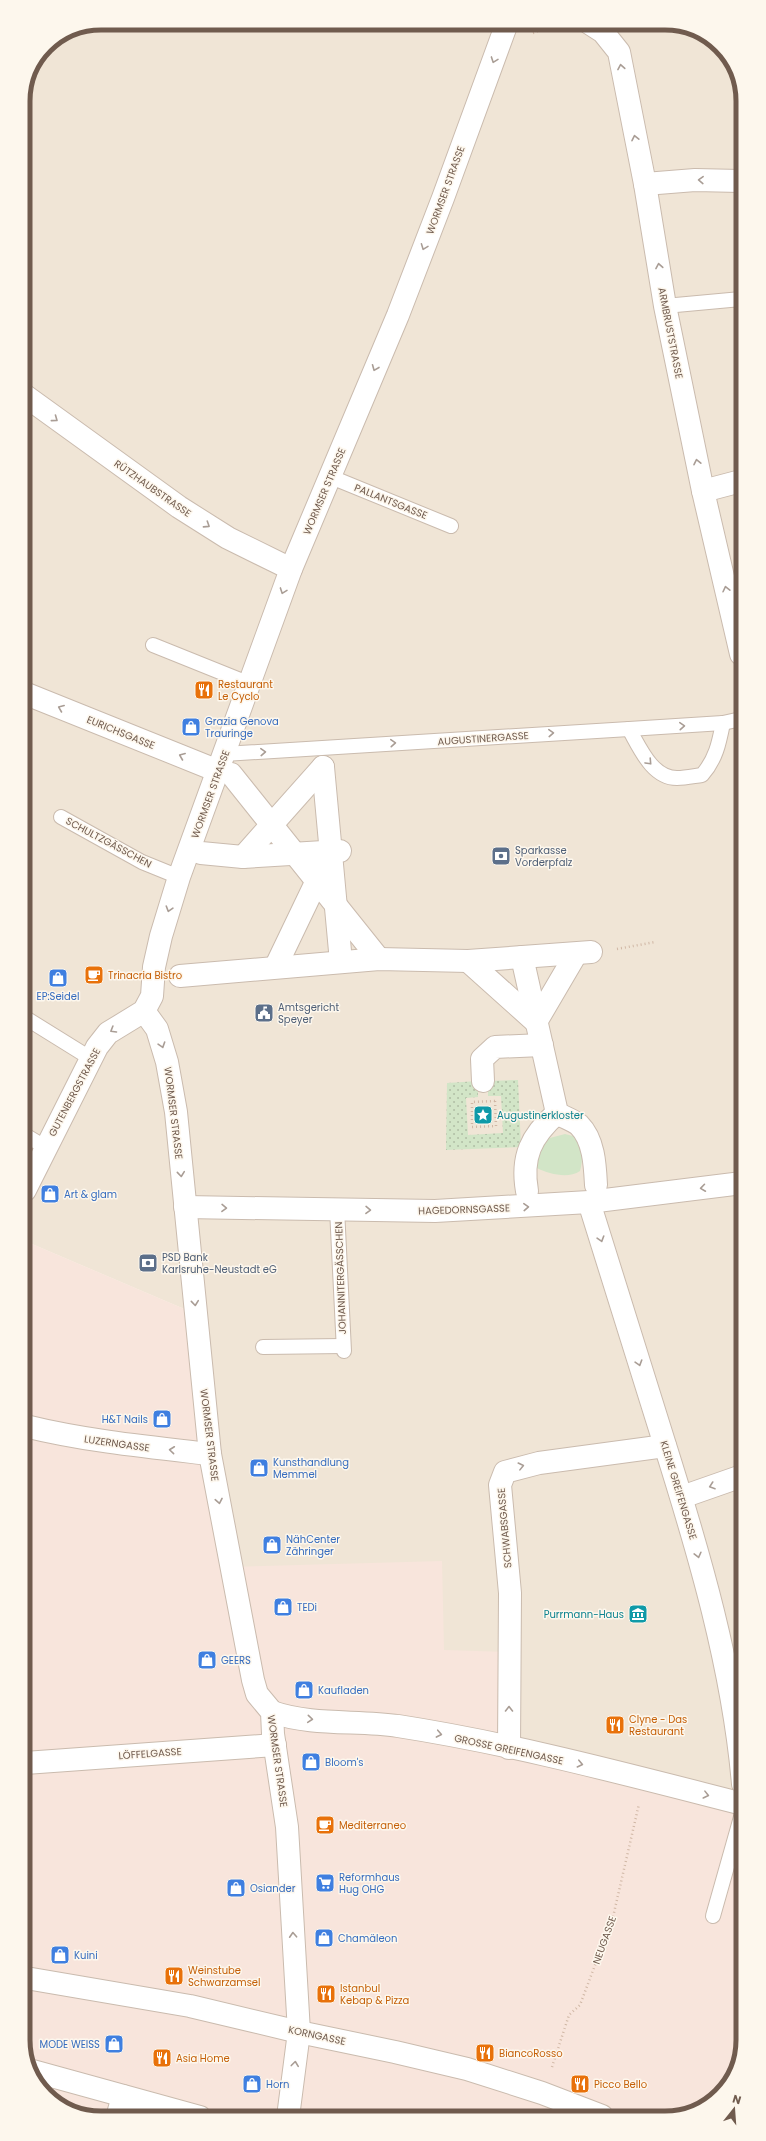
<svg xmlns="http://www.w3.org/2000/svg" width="766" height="2141" font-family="Poppins,sans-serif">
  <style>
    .residential { fill: #f0e5d6 }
    .commercial { fill: #f8e5dc }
    .grass { fill: #d2e5c7 }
    .garden { fill: url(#garden-dots) }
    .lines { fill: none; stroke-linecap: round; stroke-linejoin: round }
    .lane-casing { stroke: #cabbae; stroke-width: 16 }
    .street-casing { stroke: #cabbae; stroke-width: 24 }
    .path { stroke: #d0b7a5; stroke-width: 2.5; stroke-dasharray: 1 3; stroke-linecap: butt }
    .lane { stroke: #fff; stroke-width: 14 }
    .street { stroke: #fff; stroke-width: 22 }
    .oneway { stroke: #a99d95 }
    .labels { text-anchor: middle; stroke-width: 3; stroke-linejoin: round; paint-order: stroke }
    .street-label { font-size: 10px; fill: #705b4e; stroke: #fdf7ed }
    .food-label { font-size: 10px; fill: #c56008; stroke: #fdf7ed; text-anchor: start }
    .shop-label { font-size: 10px; fill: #366cbe; stroke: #fdf7ed; text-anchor: start }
    .service-label { font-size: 10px; fill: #4e5e75; stroke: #fdf7ed; text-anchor: start }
    .culture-label { font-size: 10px; fill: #0d838f; stroke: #fdf7ed; text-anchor: start }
    .rim { fill: none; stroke: #705b4e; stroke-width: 5 }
  </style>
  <defs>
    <pattern id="garden-dots" width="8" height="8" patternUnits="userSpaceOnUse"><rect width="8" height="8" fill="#d2e5c7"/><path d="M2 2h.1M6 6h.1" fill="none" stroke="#afbda4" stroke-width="1.8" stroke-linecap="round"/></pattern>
  </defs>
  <rect width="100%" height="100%" fill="#faf3e7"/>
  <polygon class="residential" points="101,23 671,23 716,42 740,80 743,1806 508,1749 444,1650 230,1567 189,1311 25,1241 23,96 29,71 46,46 71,29"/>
  <polygon class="commercial" points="25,1241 189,1311 230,1567 442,1561 444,1650 508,1652 508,1749 743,1806 743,2041 727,2087 686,2115 95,2118 53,2102 26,2061"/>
  <path class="grass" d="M565 1134 577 1137C583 1147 583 1160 580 1171 568 1179 549 1174 537 1168L534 1162 546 1139Z"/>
  <polygon class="garden" points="518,1080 521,1147 446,1150 447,1083 478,1081 478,1097 466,1098 468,1135 503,1133 501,1096 488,1096 488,1081"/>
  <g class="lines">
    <defs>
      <g id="lane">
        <polyline points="665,306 741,299"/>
        <polyline points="331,477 451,526"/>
        <polyline points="153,645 250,684"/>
        <path d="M629 729C640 748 652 778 677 778 686 778 694 776 702 775 716 759 719 743 723 723"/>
        <polyline points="224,754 629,729 723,723 741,719"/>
        <polyline points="61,817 142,862 179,877"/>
        <polyline points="24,1017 90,1058"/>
        <polyline points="25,1135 45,1147"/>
        <polyline points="337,1209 344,1351"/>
        <polyline points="263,1347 343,1346"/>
        <polyline points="713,1916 743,1810"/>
      </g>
      <g id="street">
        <polyline points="589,23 603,32 619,52 645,184 665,306 703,491 741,654"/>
        <polyline points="645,184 695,180 740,181"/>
        <polyline points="24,395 179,507 228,538 291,569"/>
        <polyline points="703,491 741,481"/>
        <polyline points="24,693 218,771"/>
        <polyline points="323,767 341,962"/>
        <polyline points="231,774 379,959"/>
        <polyline points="201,853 243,857 340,851"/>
        <polyline points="243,857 323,767"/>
        <path d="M522 957 557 1113C563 1117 573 1120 579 1125 594 1140 595 1165 596 1185"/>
        <polyline points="468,961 536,1022 576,954"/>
        <polyline points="276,966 323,868"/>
        <polyline points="180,976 379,959 468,961 591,952"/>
        <polyline points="144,1011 157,1029 167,1062 176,1112 210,1454 253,1680 257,1694 272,1712 273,1734 287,1827 299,2032 288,2117"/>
        <polyline points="483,1081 482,1059 495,1047 542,1045"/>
        <polyline points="25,1190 97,1047 108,1033 144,1011 152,996 154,967 161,936 179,877 291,569 398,315 443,198 507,23"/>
        <path d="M527 1191C521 1157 531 1136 557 1113"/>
        <path d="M589 1202C614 1282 639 1362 664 1442 699 1553 733 1668 743 1784"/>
        <polyline points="185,1207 435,1211 589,1202 742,1183"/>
        <path d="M25 1426C86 1441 148 1447 210 1454"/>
        <polyline points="682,1497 742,1476"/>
        <path d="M272 1712C312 1726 357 1720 398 1726 514 1744 629 1775 743 1804"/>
        <polyline points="509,1748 510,1593 500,1485 505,1472 539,1463 665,1446"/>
        <polyline points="25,1763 275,1745"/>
        <polyline points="26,1978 190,2006 299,2032 395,2052 467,2069 542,2093 602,2116"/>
        <polyline points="33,2071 200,2117"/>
        <polyline points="117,2118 123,2096"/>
      </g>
    </defs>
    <use href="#lane" class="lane-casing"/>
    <use href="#street" class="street-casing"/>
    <g class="path">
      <polyline points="533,33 540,30 540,23"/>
      <polyline points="617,949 655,942"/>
      <polygon points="495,1101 496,1126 472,1127 472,1102"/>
      <polyline points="552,2067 569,2015 580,2005 613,1917 639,1804"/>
    </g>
    <use href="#lane" class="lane"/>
    <use href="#street" class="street"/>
  </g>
  <defs><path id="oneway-chevron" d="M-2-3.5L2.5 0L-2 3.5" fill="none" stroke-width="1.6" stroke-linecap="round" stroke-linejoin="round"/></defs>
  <g class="oneway">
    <use href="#oneway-chevron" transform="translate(494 60) rotate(110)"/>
    <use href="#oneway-chevron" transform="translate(621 67) rotate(-100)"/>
    <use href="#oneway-chevron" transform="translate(635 138) rotate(-102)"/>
    <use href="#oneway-chevron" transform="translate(701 180) rotate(-178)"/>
    <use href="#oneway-chevron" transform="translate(424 247) rotate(111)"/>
    <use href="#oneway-chevron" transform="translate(659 266) rotate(-100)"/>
    <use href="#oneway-chevron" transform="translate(375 368) rotate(112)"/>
    <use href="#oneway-chevron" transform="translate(55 419) rotate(36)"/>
    <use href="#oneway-chevron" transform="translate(697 462) rotate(-102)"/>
    <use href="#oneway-chevron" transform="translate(207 525) rotate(33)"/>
    <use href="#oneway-chevron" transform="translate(726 589) rotate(-103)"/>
    <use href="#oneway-chevron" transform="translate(283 591) rotate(110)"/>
    <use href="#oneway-chevron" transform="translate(61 708) rotate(-158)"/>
    <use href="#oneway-chevron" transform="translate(682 726) rotate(-4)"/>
    <use href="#oneway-chevron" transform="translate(551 733) rotate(-3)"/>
    <use href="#oneway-chevron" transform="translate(393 743) rotate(-4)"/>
    <use href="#oneway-chevron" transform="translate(263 752) rotate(-3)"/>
    <use href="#oneway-chevron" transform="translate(182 756) rotate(-158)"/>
    <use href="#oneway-chevron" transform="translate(649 762) rotate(47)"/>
    <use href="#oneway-chevron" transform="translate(169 909) rotate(107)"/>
    <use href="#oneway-chevron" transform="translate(113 1030) rotate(149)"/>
    <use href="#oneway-chevron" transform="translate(162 1045) rotate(72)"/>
    <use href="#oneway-chevron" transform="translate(181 1174) rotate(84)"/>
    <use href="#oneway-chevron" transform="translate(703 1188) rotate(172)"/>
    <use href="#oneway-chevron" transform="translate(526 1207) rotate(-3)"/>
    <use href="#oneway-chevron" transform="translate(224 1208) rotate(1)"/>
    <use href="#oneway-chevron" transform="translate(368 1210) rotate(1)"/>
    <use href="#oneway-chevron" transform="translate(601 1239) rotate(73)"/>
    <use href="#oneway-chevron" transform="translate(195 1303) rotate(84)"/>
    <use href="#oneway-chevron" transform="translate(639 1363) rotate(73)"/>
    <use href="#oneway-chevron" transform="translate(172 1450) rotate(-174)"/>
    <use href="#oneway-chevron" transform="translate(521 1466) rotate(-14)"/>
    <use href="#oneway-chevron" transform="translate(712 1486) rotate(161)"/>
    <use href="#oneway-chevron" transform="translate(219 1501) rotate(79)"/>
    <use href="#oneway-chevron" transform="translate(698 1555) rotate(76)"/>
    <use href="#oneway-chevron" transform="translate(509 1709) rotate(-90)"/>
    <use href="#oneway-chevron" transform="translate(310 1719) rotate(5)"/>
    <use href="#oneway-chevron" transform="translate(439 1734) rotate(11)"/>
    <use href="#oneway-chevron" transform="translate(580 1764) rotate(13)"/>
    <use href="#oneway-chevron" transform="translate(706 1795) rotate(14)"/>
    <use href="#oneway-chevron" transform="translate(293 1935) rotate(-93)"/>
    <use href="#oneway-chevron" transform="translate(295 2064) rotate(-83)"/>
  </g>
  <defs>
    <symbol id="restaurant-square" viewBox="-11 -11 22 22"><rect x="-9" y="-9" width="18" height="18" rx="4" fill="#e8710a" stroke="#fdf7ed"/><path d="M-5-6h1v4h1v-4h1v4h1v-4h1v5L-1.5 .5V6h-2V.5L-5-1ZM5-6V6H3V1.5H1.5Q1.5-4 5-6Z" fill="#fff"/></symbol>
    <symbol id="shop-square" viewBox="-11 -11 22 22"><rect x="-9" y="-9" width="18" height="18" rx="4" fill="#3f7fe0" stroke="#fdf7ed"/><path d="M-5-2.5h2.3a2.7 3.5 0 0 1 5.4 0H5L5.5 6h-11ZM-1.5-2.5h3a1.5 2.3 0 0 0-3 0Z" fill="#fff"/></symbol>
    <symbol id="bank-square" viewBox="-11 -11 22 22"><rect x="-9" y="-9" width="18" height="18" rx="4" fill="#5c6f8a" stroke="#fdf7ed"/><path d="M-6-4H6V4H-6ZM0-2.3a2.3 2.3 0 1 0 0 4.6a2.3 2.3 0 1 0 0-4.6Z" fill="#fff"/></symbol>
    <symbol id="cafe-square" viewBox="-11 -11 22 22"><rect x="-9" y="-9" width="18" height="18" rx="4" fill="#e8710a" stroke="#fdf7ed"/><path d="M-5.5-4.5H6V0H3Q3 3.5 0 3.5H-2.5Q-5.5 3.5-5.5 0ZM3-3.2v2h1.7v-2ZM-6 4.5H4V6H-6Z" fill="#fff"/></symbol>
    <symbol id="civic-square" viewBox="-11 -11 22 22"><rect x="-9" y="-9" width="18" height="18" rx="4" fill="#5c6f8a" stroke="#fdf7ed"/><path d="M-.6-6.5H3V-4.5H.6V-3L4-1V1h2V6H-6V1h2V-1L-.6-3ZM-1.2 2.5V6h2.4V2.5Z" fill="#fff"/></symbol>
    <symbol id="sight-square" viewBox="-11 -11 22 22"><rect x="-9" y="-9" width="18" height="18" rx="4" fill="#0f9aa8" stroke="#fdf7ed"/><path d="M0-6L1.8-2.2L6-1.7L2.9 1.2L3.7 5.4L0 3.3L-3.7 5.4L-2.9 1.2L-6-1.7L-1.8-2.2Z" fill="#fff"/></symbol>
    <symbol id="museum-square" viewBox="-11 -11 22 22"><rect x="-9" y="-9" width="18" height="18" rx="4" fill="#0f9aa8" stroke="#fdf7ed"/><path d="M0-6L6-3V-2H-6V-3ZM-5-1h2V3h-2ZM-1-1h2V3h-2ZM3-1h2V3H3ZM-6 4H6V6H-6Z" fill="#fff"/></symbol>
    <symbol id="supermarket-square" viewBox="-11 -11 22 22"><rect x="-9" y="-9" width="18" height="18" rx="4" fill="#3f7fe0" stroke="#fdf7ed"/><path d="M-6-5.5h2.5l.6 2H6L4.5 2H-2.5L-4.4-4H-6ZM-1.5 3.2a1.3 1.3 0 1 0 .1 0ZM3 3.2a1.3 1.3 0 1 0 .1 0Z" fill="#fff"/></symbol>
  </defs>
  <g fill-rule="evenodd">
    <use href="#restaurant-square" x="193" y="679" width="22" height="22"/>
    <use href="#shop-square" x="180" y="716" width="22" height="22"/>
    <use href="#bank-square" x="490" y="845" width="22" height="22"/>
    <use href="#cafe-square" x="83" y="964" width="22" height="22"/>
    <use href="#shop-square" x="47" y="967" width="22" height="22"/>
    <use href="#civic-square" x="253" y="1002" width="22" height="22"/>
    <use href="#sight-square" x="472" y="1104" width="22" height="22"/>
    <use href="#shop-square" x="39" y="1183" width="22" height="22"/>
    <use href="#bank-square" x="137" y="1252" width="22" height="22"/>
    <use href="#shop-square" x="151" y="1408" width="22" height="22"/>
    <use href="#shop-square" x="248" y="1457" width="22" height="22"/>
    <use href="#shop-square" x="261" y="1534" width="22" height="22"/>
    <use href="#shop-square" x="272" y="1596" width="22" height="22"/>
    <use href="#museum-square" x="627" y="1603" width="22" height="22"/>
    <use href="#shop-square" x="196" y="1649" width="22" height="22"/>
    <use href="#shop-square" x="293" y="1679" width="22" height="22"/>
    <use href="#restaurant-square" x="604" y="1714" width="22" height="22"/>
    <use href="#shop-square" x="300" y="1751" width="22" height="22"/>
    <use href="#cafe-square" x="314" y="1814" width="22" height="22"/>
    <use href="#supermarket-square" x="314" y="1872" width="22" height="22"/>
    <use href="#shop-square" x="225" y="1877" width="22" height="22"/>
    <use href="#shop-square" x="313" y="1927" width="22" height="22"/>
    <use href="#shop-square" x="49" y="1944" width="22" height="22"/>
    <use href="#restaurant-square" x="163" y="1965" width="22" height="22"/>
    <use href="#restaurant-square" x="315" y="1983" width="22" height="22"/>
    <use href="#shop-square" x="103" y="2033" width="22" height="22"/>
    <use href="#restaurant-square" x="474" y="2042" width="22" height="22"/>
    <use href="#restaurant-square" x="151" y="2047" width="22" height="22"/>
    <use href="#shop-square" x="241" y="2073" width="22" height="22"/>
    <use href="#restaurant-square" x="569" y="2073" width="22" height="22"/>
  </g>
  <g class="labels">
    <g class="street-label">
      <text transform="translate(445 190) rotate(-70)" y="4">WORMSER STRASSE</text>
      <text transform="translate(671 333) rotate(79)" y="4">ARMBRUSTSTRASSE</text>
      <text transform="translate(153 488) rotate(35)" y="4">RÜTZHAUBSTRASSE</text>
      <text transform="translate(324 491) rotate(-67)" y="4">WORMSER STRASSE</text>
      <text transform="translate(391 501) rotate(22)" y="4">PALLANTSGASSE</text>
      <text transform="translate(121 732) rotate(22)" y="4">EURICHSGASSE</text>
      <text transform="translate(483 738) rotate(-4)" y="4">AUGUSTINERGASSE</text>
      <text transform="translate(210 794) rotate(-70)" y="4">WORMSER STRASSE</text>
      <text transform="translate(109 842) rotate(28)" y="4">SCHULTZGÄSSCHEN</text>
      <text transform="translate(74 1092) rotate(-62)" y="4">GUTENBERGSTRASSE</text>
      <text transform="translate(174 1113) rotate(83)" y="4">WORMSER STRASSE</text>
      <text transform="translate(464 1209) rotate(-2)" y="4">HAGEDORNSGASSE</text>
      <text transform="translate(340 1278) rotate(-92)" y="4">JOHANNITERGÄSSCHEN</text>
      <text transform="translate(210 1435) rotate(83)" y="4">WORMSER STRASSE</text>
      <text transform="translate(117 1443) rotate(8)" y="4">LUZERNGASSE</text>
      <text transform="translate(679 1490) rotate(73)" y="4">KLEINE GREIFENGASSE</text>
      <text transform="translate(504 1528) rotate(-95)" y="4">SCHWABSGASSE</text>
      <text transform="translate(509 1749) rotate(12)" y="4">GROSSE GREIFENGASSE</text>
      <text transform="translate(150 1753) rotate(-4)" y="4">LÖFFELGASSE</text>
      <text transform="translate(278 1761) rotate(82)" y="4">WORMSER STRASSE</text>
      <text transform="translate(604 1940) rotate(-70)" y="4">NEUGASSE</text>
      <text transform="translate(317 2035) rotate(12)" y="4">KORNGASSE</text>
    </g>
    <g class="food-label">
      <text x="218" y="688">Restaurant<tspan x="218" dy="12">Le Cyclo</tspan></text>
      <text x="108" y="979">Trinacria Bistro</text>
      <text x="629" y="1723">Clyne - Das<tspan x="629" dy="12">Restaurant</tspan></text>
      <text x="339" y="1829">Mediterraneo</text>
      <text x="188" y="1974">Weinstube<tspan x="188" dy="12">Schwarzamsel</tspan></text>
      <text x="340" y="1992">Istanbul<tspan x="340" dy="12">Kebap &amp; Pizza</tspan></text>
      <text x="499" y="2057">BiancoRosso</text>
      <text x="176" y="2062">Asia Home</text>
      <text x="594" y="2088">Picco Bello</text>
    </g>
    <g class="shop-label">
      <text x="205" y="725">Grazia Genova<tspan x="205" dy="12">Trauringe</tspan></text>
      <text x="58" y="1000" text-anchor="middle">EP:Seidel</text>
      <text x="64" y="1198">Art &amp; glam</text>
      <text x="148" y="1423" text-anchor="end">H&amp;T Nails</text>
      <text x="273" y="1466">Kunsthandlung<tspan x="273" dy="12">Memmel</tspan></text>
      <text x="286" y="1543">NähCenter<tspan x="286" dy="12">Zähringer</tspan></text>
      <text x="297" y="1611">TEDi</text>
      <text x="221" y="1664">GEERS</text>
      <text x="318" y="1694">Kaufladen</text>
      <text x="325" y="1766">Bloom's</text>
      <text x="339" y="1881">Reformhaus<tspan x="339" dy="12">Hug OHG</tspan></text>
      <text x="250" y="1892">Osiander</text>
      <text x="338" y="1942">Chamäleon</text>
      <text x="74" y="1959">Kuini</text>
      <text x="100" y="2048" text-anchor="end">MODE WEISS</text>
      <text x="266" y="2088">Horn</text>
    </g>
    <g class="service-label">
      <text x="515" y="854">Sparkasse<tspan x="515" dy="12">Vorderpfalz</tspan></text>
      <text x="278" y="1011">Amtsgericht<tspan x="278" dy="12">Speyer</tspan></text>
      <text x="162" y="1261">PSD Bank<tspan x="162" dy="12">Karlsruhe-Neustadt eG</tspan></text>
    </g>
    <g class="culture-label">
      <text x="497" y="1119">Augustinerkloster</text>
      <text x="624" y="1618" text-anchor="end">Purrmann-Haus</text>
    </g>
  </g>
  <path d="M0 0H766V2141H0ZM101 30H665A71 71 0 0 1 736 101V2040A71 71 0 0 1 665 2111H101A71 71 0 0 1 30 2040V101A71 71 0 0 1 101 30Z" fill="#fdf7ed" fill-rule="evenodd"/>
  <path class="rim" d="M101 30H665A71 71 0 0 1 736 101V2040A71 71 0 0 1 665 2111H101A71 71 0 0 1 30 2040V101A71 71 0 0 1 101 30Z"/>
  <g transform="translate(734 2109) rotate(17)" stroke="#fdf7ed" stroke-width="3" paint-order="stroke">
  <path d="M0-3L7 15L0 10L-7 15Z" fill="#705b4e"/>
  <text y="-6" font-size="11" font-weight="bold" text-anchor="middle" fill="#705b4e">N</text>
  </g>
</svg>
